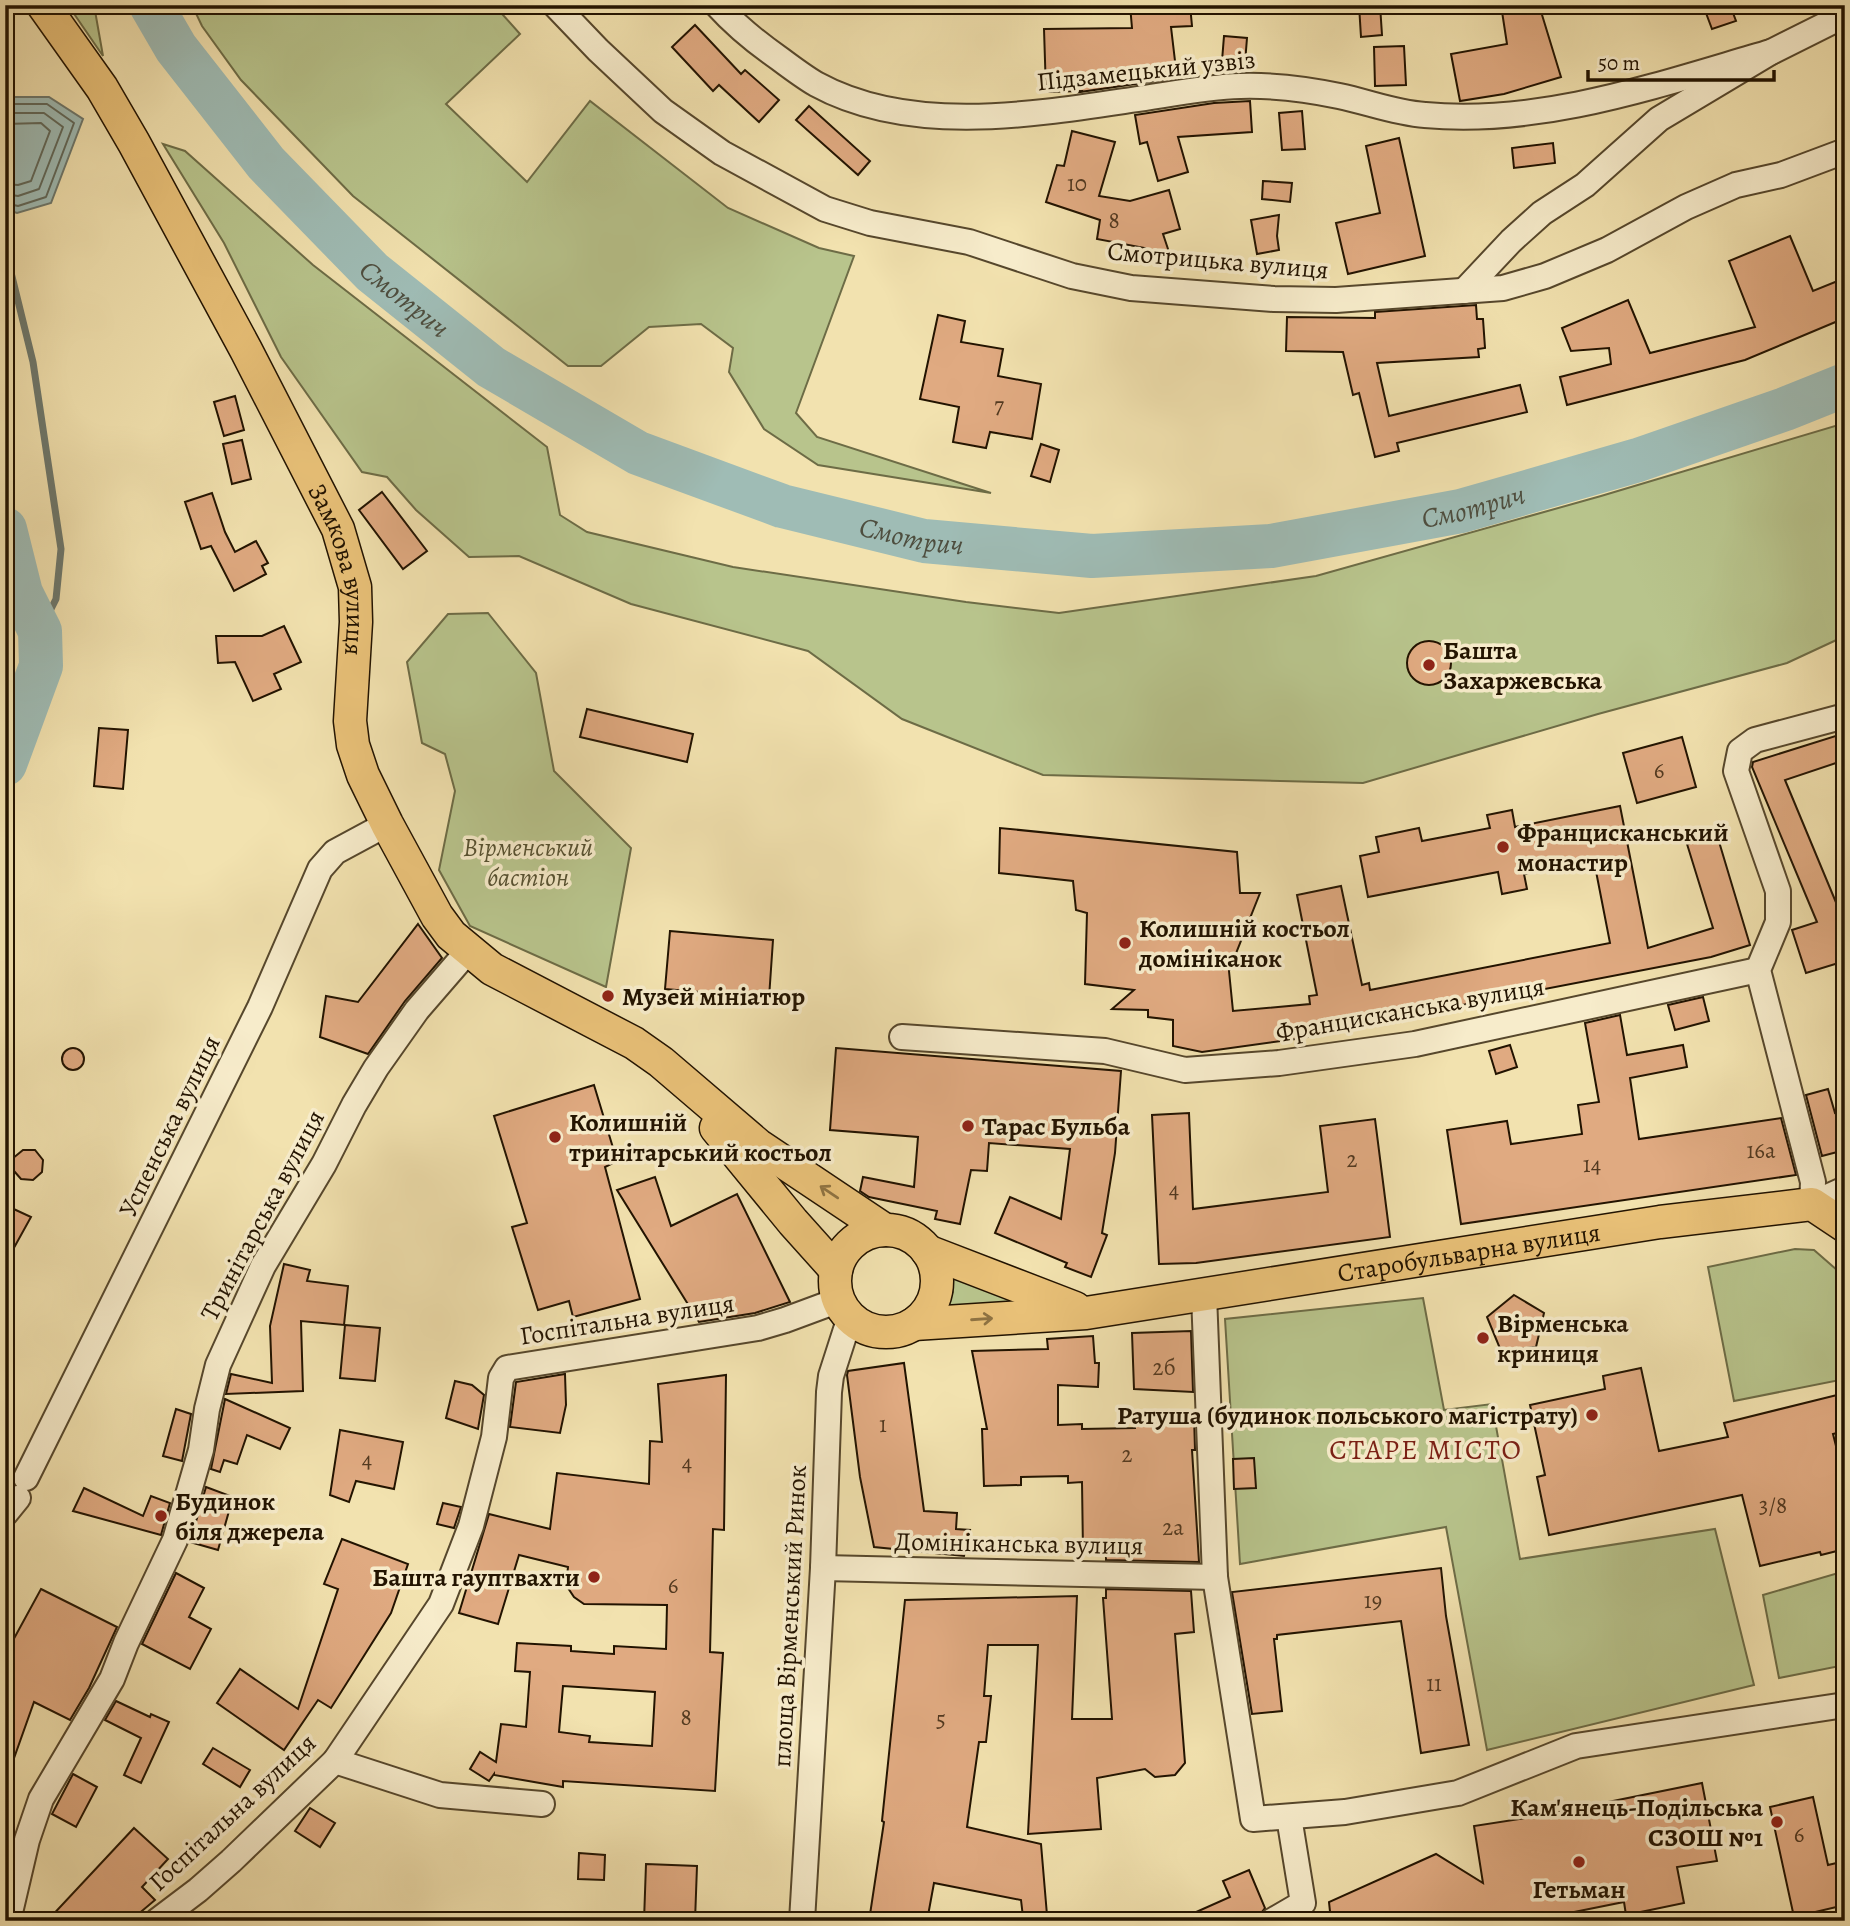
<svg xmlns="http://www.w3.org/2000/svg" width="1850" height="1926" font-family="Alegreya,serif">
  <style>
    .green { fill: #b8c48c; stroke: #6d6c46; stroke-width: 2 }
    .water { fill: #9fbcb5; stroke: #6d786d; stroke-width: 2 }
    .lines { fill: none; stroke-linecap: round; stroke-linejoin: round }
    .shore { stroke: #60685a; stroke-width: 2 }
    .stream { stroke: #6d786d; stroke-width: 7 }
    .river { stroke: #9fbcb5; stroke-width: 44 }
    .building { fill: #e0aa81; stroke: #221300; stroke-width: 2; fill-rule: evenodd }
    .minor-casing { stroke: #56472c; stroke-width: 28 }
    .major-casing { stroke: #221300; stroke-width: 35 }
    .minor { stroke: #f7eccb; stroke-width: 24 }
    .major { stroke: #e9c178; stroke-width: 32 }
    .oneway { stroke: #8f7342 }
    .poi-dot { fill: #8f2418; stroke: #f7eccb; stroke-width: 2.5 }
    .labels { text-anchor: middle; stroke-width: 7; stroke-linejoin: round; paint-order: stroke }
    .number-label { font-size: 23px; fill: #523920 }
    .street-label { font-size: 26px; fill: #221300; stroke: #f7eccb }
    .poi-label { font-size: 26px; font-weight: bold; fill: #221300; stroke: #f7eccb; text-anchor: start }
    .park-label { font-size: 26px; font-style: italic; fill: #565131; stroke: #f7eccb }
    .water-label { font-size: 28px; font-style: italic; fill: #4e4e3f; stroke: #f7eccb }
    .neighbourhood-label { font-size: 28px; letter-spacing: 2px; fill: #7a1f14; stroke: #f7eccb }
  </style>
  <rect width="100%" height="100%" fill="#f2e2af"/>
  <filter id="stains"><feTurbulence type="fractalNoise" baseFrequency=".00286" numOctaves="4"/><feColorMatrix values="0 0 0 0 .2 0 0 0 0 .09 0 0 0 0 .02 0 0 0 .5 -.17"/></filter>
  <radialGradient id="worn" r=".72"><stop offset=".6" stop-color="#630" stop-opacity="0"/><stop offset="1" stop-color="#630" stop-opacity=".3"/></radialGradient>
  <g class="green">
    <polygon points="68,5 94,5 103,56"/>
    <polygon points="192,5 494,5 520,34 446,104 527,182 590,101 728,208 819,248 854,256 796,413 817,437 991,493 818,465 764,429 729,372 733,348 701,324 649,327 601,366 568,366 353,196 241,80 202,26"/>
    <polygon points="163,144 185,151 313,265 547,447 560,515 587,532 733,567 966,602 1059,613 1316,576 1601,496 1845,423 1845,636 1787,663 1598,714 1363,783 1043,775 902,719 808,651 631,604 519,556 469,557 416,510 387,477 362,472 281,357 224,243"/>
    <polygon points="488,613 536,673 554,771 631,848 606,987 470,926 439,870 455,791 445,754 422,743 407,662 448,614"/>
    <polygon points="1795,1249 1814,1250 1845,1277 1845,1379 1734,1401 1708,1267"/>
    <polygon points="947,1271 1038,1302 943,1311 953,1292"/>
    <polygon points="1423,1298 1444,1410 1492,1404 1520,1559 1715,1529 1754,1685 1487,1750 1446,1527 1240,1564 1225,1319"/>
    <polygon points="1845,1571 1845,1665 1779,1678 1763,1595"/>
  </g>
  <polygon class="water" points="5,97 49,97 83,119 51,203 17,213 5,209"/>
  <g class="lines">
    <g class="shore">
      <polyline points="5,104 47,104 74,123 46,197 18,206 5,203"/>
      <polyline points="5,113 44,113 63,127 39,189 18,196 5,194"/>
      <polyline points="5,124 41,123 50,131 31,181 18,185 5,184"/>
    </g>
    <polyline class="stream" points="5,248 33,362 61,549 56,599 40,631"/>
    <g class="river">
      <path id="s1" d="M151 5 176 48 266 163 372 272 491 367 638 453 782 506 924 541 1092 556 1271 546 1461 511 1638 460 1785 409 1845 385"/>
      <polyline points="5,529 21,593 40,631 41,666 5,764"/>
    </g>
  </g>
  <g class="building">
    <polygon points="1130,5 1190,5 1192,26 1171,27 1177,78 1080,92 1081,91 1046,92 1044,29 1132,28"/>
    <polygon points="1359,5 1380,5 1382,35 1361,37"/>
    <polygon points="1501,5 1539,5 1561,77 1504,94 1460,101 1451,54 1507,44"/>
    <polygon points="1703,5 1730,5 1736,21 1712,29"/>
    <polygon points="695,25 741,74 745,70 779,100 759,122 719,85 713,91 672,47"/>
    <polygon points="1224,36 1247,38 1245,63 1222,61"/>
    <polygon points="1404,46 1406,85 1375,86 1374,47"/>
    <polygon points="1250,101 1252,132 1178,137 1188,172 1158,181 1147,142 1140,144 1135,115 1214,103"/>
    <polygon points="809,106 870,161 858,175 796,120"/>
    <polygon points="1302,111 1305,149 1282,150 1279,113"/>
    <polygon points="1072,131 1115,142 1099,196 1130,201 1169,190 1180,229 1163,234 1169,252 1148,258 1145,248 1097,239 1100,220 1046,202 1057,165 1064,166"/>
    <polygon points="1399,138 1425,256 1348,274 1336,223 1380,213 1366,146"/>
    <polygon points="1553,143 1555,163 1514,168 1512,148"/>
    <polygon points="1263,181 1292,183 1290,202 1262,199"/>
    <polygon points="1279,215 1277,236 1279,250 1257,254 1251,220"/>
    <polygon points="1790,236 1813,291 1845,278 1845,318 1745,360 1567,405 1560,377 1611,364 1609,348 1571,351 1562,328 1628,300 1650,353 1755,327 1729,261"/>
    <polygon points="1476,305 1477,319 1483,319 1485,348 1478,349 1479,357 1377,363 1389,416 1520,385 1527,412 1397,443 1399,451 1375,457 1359,393 1353,395 1343,352 1286,351 1287,317 1375,318 1375,312"/>
    <polygon points="938,315 965,321 961,342 1003,349 998,376 1041,384 1032,439 990,432 986,448 953,442 959,407 920,399"/>
    <polygon points="235,396 244,430 224,436 214,402"/>
    <polygon points="242,440 251,479 232,484 223,444"/>
    <polygon points="1041,444 1059,450 1050,482 1031,476"/>
    <polygon points="382,492 427,551 403,569 359,510"/>
    <polygon points="212,493 225,532 235,552 256,541 268,563 262,566 266,574 234,591 211,546 201,549 185,502"/>
    <polygon points="284,626 301,662 274,674 281,689 253,701 235,662 218,663 216,636 262,636"/>
    <circle cx="1429" cy="663" r="22"/>
    <polygon points="587,709 693,734 687,762 580,737"/>
    <polygon points="99,728 128,730 123,789 94,786"/>
    <polygon points="1845,733 1845,760 1785,780 1845,924 1845,961 1806,973 1792,930 1817,922 1752,767 1753,762"/>
    <polygon points="1682,737 1696,787 1637,803 1623,753"/>
    <polygon points="1620,806 1648,948 1713,928 1687,844 1717,835 1750,945 1711,957 1410,1015 1303,1038 1202,1052 1173,1046 1173,1020 1148,1017 1148,1010 1112,1009 1134,990 1085,984 1087,913 1076,910 1073,881 999,873 1000,828 1237,852 1240,893 1260,893 1229,971 1233,1011 1310,1004 1309,996 1317,995 1297,895 1341,886 1362,985 1369,983 1370,990 1610,943 1594,861 1524,874 1527,889 1502,894 1498,872 1368,897 1360,856 1379,852 1376,837 1419,828 1422,841 1490,828 1487,815 1512,810 1515,827"/>
    <polygon points="418,924 442,958 405,1001 368,1054 320,1037 326,996 358,1002"/>
    <polygon points="670,931 773,940 769,998 665,989"/>
    <polygon points="1703,997 1709,1021 1675,1030 1668,1005"/>
    <polygon points="1620,1015 1627,1055 1683,1045 1687,1067 1630,1078 1639,1139 1781,1118 1796,1175 1461,1224 1447,1130 1507,1121 1511,1144 1582,1134 1578,1105 1599,1102 1585,1023"/>
    <polygon points="1510,1045 1517,1067 1496,1074 1489,1051"/>
    <circle cx="73" cy="1059" r="11"/>
    <polygon points="836,1048 1121,1071 1115,1153 1102,1233 1107,1235 1091,1277 1065,1267 1067,1263 995,1233 1010,1197 1061,1219 1070,1149 989,1143 987,1171 971,1170 960,1224 935,1219 937,1211 869,1197 860,1191 863,1177 914,1187 918,1137 830,1130"/>
    <polygon points="594,1085 617,1161 605,1167 640,1299 573,1317 569,1301 538,1310 512,1227 527,1223 494,1116"/>
    <polygon points="1828,1089 1835,1113 1845,1110 1845,1150 1822,1156 1806,1095"/>
    <polygon points="1189,1113 1193,1209 1328,1192 1320,1126 1375,1119 1390,1237 1196,1263 1159,1264 1152,1115"/>
    <polygon points="23,1150 35,1150 43,1160 42,1172 33,1180 21,1179 7,1163"/>
    <polygon points="655,1177 671,1226 737,1194 790,1302 755,1313 699,1322 617,1190"/>
    <polygon points="5,1205 31,1217 5,1264"/>
    <polygon points="284,1264 310,1270 307,1281 348,1286 344,1325 301,1321 303,1391 226,1394 231,1374 272,1383 270,1326"/>
    <polygon points="1514,1295 1544,1313 1536,1347 1501,1351 1487,1317"/>
    <polygon points="345,1325 380,1328 375,1381 340,1378"/>
    <polygon points="1191,1331 1193,1392 1134,1389 1132,1333"/>
    <polygon points="1093,1336 1095,1363 1099,1363 1098,1387 1058,1385 1058,1425 1082,1424 1082,1429 1135,1428 1135,1420 1194,1416 1195,1450 1192,1450 1199,1562 1106,1560 1106,1553 1083,1551 1082,1482 1068,1483 1068,1476 1021,1477 1021,1485 984,1486 982,1429 987,1429 972,1351 1048,1349 1047,1339"/>
    <polygon points="904,1363 924,1511 957,1513 956,1529 970,1530 964,1556 874,1547 860,1477 847,1375 848,1371"/>
    <polygon points="1641,1368 1659,1451 1728,1437 1724,1423 1845,1393 1845,1431 1833,1434 1845,1482 1845,1549 1821,1555 1820,1552 1760,1566 1742,1495 1549,1535 1537,1477 1545,1475 1530,1405 1605,1389 1603,1376"/>
    <polygon points="565,1374 566,1405 560,1433 510,1427 516,1382"/>
    <path d="M726 1375 724 1530 713 1529 710 1652 723 1653 715 1791 563 1781V1787L494 1775V1774L489 1781 470 1769 480 1752 496 1762 501 1724 526 1727 530 1672 515 1671 517 1643 571 1646V1651L614 1654V1646L666 1649 667 1605 584 1604 574 1597 566 1585 568 1567 519 1555 498 1624 459 1613 489 1514 550 1529 557 1473 649 1484 650 1441 662 1442 658 1384ZM563 1686 655 1692 652 1746 589 1742 590 1736 559 1732Z"/>
    <polygon points="455,1381 472,1385 484,1395 478,1429 446,1418"/>
    <polygon points="225,1399 290,1428 280,1449 247,1435 237,1464 224,1460 220,1472 211,1469"/>
    <polygon points="176,1409 191,1414 182,1461 163,1456"/>
    <polygon points="340,1430 403,1442 394,1489 356,1481 349,1502 330,1495"/>
    <polygon points="1254,1458 1256,1488 1234,1489 1233,1459"/>
    <polygon points="206,1487 233,1497 218,1550 190,1542"/>
    <polygon points="84,1488 143,1516 151,1496 170,1503 161,1535 73,1511"/>
    <polygon points="443,1503 461,1507 454,1528 437,1524"/>
    <polygon points="342,1539 408,1564 391,1613 331,1708 318,1700 284,1750 217,1703 240,1669 298,1709 338,1589 324,1584"/>
    <polygon points="1441,1568 1446,1616 1469,1745 1421,1753 1401,1621 1277,1635 1277,1639 1274,1639 1282,1711 1252,1714 1232,1592"/>
    <polygon points="176,1573 204,1588 189,1617 211,1629 190,1669 142,1644"/>
    <polygon points="41,1589 117,1627 89,1688 70,1720 34,1702 8,1775 5,1775 5,1655"/>
    <polygon points="1106,1589 1191,1591 1194,1632 1175,1634 1185,1763 1175,1775 1155,1777 1145,1769 1097,1778 1101,1829 1028,1834 1038,1645 988,1645 984,1696 991,1696 986,1742 979,1742 967,1827 1041,1844 1047,1915 1023,1917 1021,1900 934,1883 927,1921 869,1921 884,1822 882,1821 905,1600 1077,1596 1072,1719 1112,1719 1103,1598 1106,1598"/>
    <polygon points="116,1701 150,1717 151,1714 169,1722 141,1783 124,1775 141,1738 105,1720"/>
    <polygon points="213,1748 250,1770 240,1787 203,1764"/>
    <polygon points="73,1774 97,1787 76,1827 52,1814"/>
    <polygon points="1702,1783 1717,1861 1677,1867 1684,1903 1626,1915 1624,1902 1554,1916 1555,1921 1331,1921 1329,1902 1436,1854 1483,1883 1474,1826 1539,1816"/>
    <polygon points="1813,1797 1828,1865 1845,1861 1845,1905 1794,1917 1770,1807"/>
    <polygon points="310,1808 335,1823 320,1847 295,1831"/>
    <polygon points="134,1828 168,1859 142,1887 155,1900 130,1921 47,1921"/>
    <polygon points="579,1853 605,1855 604,1880 578,1879"/>
    <polygon points="646,1864 697,1866 695,1921 644,1921"/>
    <polygon points="1249,1870 1265,1908 1258,1917 1249,1921 1176,1921 1230,1897 1223,1881"/>
  </g>
  <g class="lines">
    <defs>
      <g id="minor">
        <polyline points="555,5 598,50 663,111 722,153 825,209 870,223 969,242 1072,276 1131,288 1274,299 1336,300 1503,288 1545,276 1607,250 1686,207 1736,185 1781,175 1845,151"/>
        <path d="M717 5C736 26 757 43 780 59 792 68 804 77 816 84 909 135 1031 115 1131 100 1167 95 1204 87 1240 86 1274 85 1306 89 1339 96 1368 102 1395 113 1425 115 1542 126 1660 84 1771 52"/>
        <polyline points="1464,291 1511,241 1542,213 1585,185 1659,119 1771,52 1845,15"/>
        <polyline points="1845,716 1755,740 1740,751 1736,771 1778,891 1778,922 1758,970 1813,1182 1812,1204 1845,1189"/>
        <polyline points="902,1037 1105,1051 1185,1070 1279,1063 1415,1044 1758,970"/>
        <polyline points="1204,1295 1215,1577 1253,1819 1345,1812 1458,1793 1576,1746 1845,1705"/>
        <polyline points="26,1478 260,1007 320,869 335,852 387,824"/>
        <polyline points="5,1514 18,1498"/>
        <polyline points="823,1568 1215,1577"/>
        <polyline points="335,1761 440,1795 542,1804"/>
        <polyline points="8,1921 27,1840 41,1799 112,1679 126,1643 175,1540 201,1450 207,1409 218,1365 263,1266 324,1164 354,1105 376,1068 417,1010 468,951"/>
        <polyline points="157,1921 198,1890 231,1861 335,1761 441,1604 471,1526 494,1437 501,1378 507,1368 758,1328 785,1320 839,1300"/>
        <polyline points="802,1921 823,1568 829,1392 831,1376 850,1317"/>
        <polyline points="1272,1921 1303,1903 1289,1817"/>
      </g>
      <g id="major">
        <path id="s2" d="M43 5 102 88 134 143 246 350 338 529 355 587 356 622 350 721 353 745 363 775 387 824 437 916 451 935 492 969 634 1043 661 1062 758 1145 885 1230"/>
        <polyline points="716,1128 793,1222 836,1270"/>
        <circle cx="886" cy="1281" r="51"/>
        <polyline points="927,1251 1075,1308"/>
        <path id="s3" d="M914 1324 1086 1313 1660 1222 1812 1204 1845 1226"/>
      </g>
    </defs>
    <use href="#minor" class="minor-casing"/>
    <use href="#major" class="major-casing"/>
    <use href="#minor" class="minor"/>
    <use href="#major" class="major"/>
  </g>
  <defs><path id="oneway-shaft" d="M-6 0H5M1.5-3L5.5 0L1.5 3" fill="none" stroke-width="1.6" stroke-linecap="round" stroke-linejoin="round" transform="scale(1.75)"/></defs>
  <g class="oneway">
    <use href="#oneway-shaft" transform="translate(829 1192) rotate(-146)"/>
    <use href="#oneway-shaft" transform="translate(982 1319) rotate(-4)"/>
  </g>
  <g class="poi-dot">
    <circle cx="1429" cy="665" r="7"/>
    <circle cx="1503" cy="847" r="7"/>
    <circle cx="1125" cy="943" r="7"/>
    <circle cx="608" cy="996" r="7"/>
    <circle cx="968" cy="1126" r="7"/>
    <circle cx="555" cy="1137" r="7"/>
    <circle cx="1483" cy="1338" r="7"/>
    <circle cx="1592" cy="1415" r="7"/>
    <circle cx="161" cy="1516" r="7"/>
    <circle cx="594" cy="1577" r="7"/>
    <circle cx="1777" cy="1822" r="7"/>
    <circle cx="1579" cy="1862" r="7"/>
  </g>
  <g class="labels">
    <g class="number-label">
      <text x="1077" y="191">10</text>
      <text x="1114" y="228">8</text>
      <text x="999" y="413">7</text>
      <text x="1659" y="778">6</text>
      <text x="1761" y="1158">16а</text>
      <text x="1352" y="1167">2</text>
      <text x="1592" y="1172">14</text>
      <text x="1174" y="1197">4</text>
      <text x="1164" y="1375">2б</text>
      <text x="883" y="1432">1</text>
      <text x="1127" y="1462">2</text>
      <text x="367" y="1467">4</text>
      <text x="687" y="1470">4</text>
      <text x="1773" y="1513">3/8</text>
      <text x="1173" y="1535">2а</text>
      <text x="673" y="1593">6</text>
      <text x="1373" y="1608">19</text>
      <text x="1434" y="1691">11</text>
      <text x="686" y="1725">8</text>
      <text x="941" y="1727">5</text>
      <text x="1799" y="1842">6</text>
    </g>
    <g class="street-label">
      <text transform="translate(1146 70) rotate(-6)" y="9">Підзамецький узвіз</text>
      <text transform="translate(1218 260) rotate(5)" y="9">Смотрицька вулиця</text>
      <text dy="9" stroke="none"><textPath href="#s2" startOffset="642">Замкова вулиця</textPath></text>
      <text transform="translate(1410 1009) rotate(-10)" y="9">Францисканська вулиця</text>
      <text transform="translate(169 1126) rotate(-64)" y="9">Успенська вулиця</text>
      <text transform="translate(262 1215) rotate(-62)" y="9">Тринітарська вулиця</text>
      <text dy="9" stroke="none"><textPath href="#s3" startOffset="560">Старобульварна вулиця</textPath></text>
      <text transform="translate(627 1319) rotate(-9)" y="9">Госпітальна вулиця</text>
      <text transform="translate(1019 1543) rotate(1)" y="9">Домініканська вулиця</text>
      <text transform="translate(789 1616) rotate(-87)" y="9">площа Вірменський Ринок</text>
      <text transform="translate(232 1812) rotate(-43)" y="9">Госпітальна вулиця</text>
    </g>
    <g class="poi-label">
      <text x="1443" y="659">Башта<tspan x="1443" dy="30">Захаржевська</tspan></text>
      <text x="1517" y="841">Францисканський<tspan x="1517" dy="30">монастир</tspan></text>
      <text x="1139" y="937">Колишній костьол<tspan x="1139" dy="30">домініканок</tspan></text>
      <text x="622" y="1005">Музей мініатюр</text>
      <text x="569" y="1131">Колишній<tspan x="569" dy="30">тринітарський костьол</tspan></text>
      <text x="982" y="1135">Тарас Бульба</text>
      <text x="1497" y="1332">Вірменська<tspan x="1497" dy="30">криниця</tspan></text>
      <text x="1578" y="1424" text-anchor="end">Ратуша (будинок польського магістрату)</text>
      <text x="175" y="1510">Будинок<tspan x="175" dy="30">біля джерела</tspan></text>
      <text x="580" y="1586" text-anchor="end">Башта гауптвахти</text>
      <text x="1763" y="1816" text-anchor="end">Кам'янець-Подільська<tspan x="1763" dy="30">СЗОШ №1</tspan></text>
      <text x="1579" y="1898" text-anchor="middle">Гетьман</text>
    </g>
    <g class="park-label">
      <text x="528" y="856">Вірменський<tspan x="528" dy="30">бастіон</tspan></text>
    </g>
    <g class="water-label">
      <text dy="10" stroke="none"><textPath href="#s1" startOffset="390">Смотрич</textPath></text>
      <text dy="10" stroke="none"><textPath href="#s1" startOffset="1524">Смотрич</textPath></text>
      <text dy="10" stroke="none"><textPath href="#s1" startOffset="957">Смотрич</textPath></text>
    </g>
    <g class="neighbourhood-label">
      <text x="1426" y="1459">СТАРЕ МІСТО</text>
    </g>
  </g>
  <rect width="1850" height="1926" fill="none" stroke="#f2e2af" stroke-width="28"/>
  <rect x="7" y="7" width="1836" height="1912" fill="none" stroke="#221300" stroke-width="3.5"/>
  <rect x="14" y="14" width="1822" height="1898" fill="none" stroke="#221300" stroke-width="2"/>
  <path d="M1588 70v10h186v-10" fill="none" stroke="#221300" stroke-width="3.5"/>
  <text x="1598" y="70" font-size="21" fill="#221300" stroke="#f7eccb" stroke-width="5" paint-order="stroke">50 m</text>
  <rect width="100%" height="100%" filter="url(#stains)"/>
  <rect width="100%" height="100%" fill="url(#worn)"/>
</svg>
